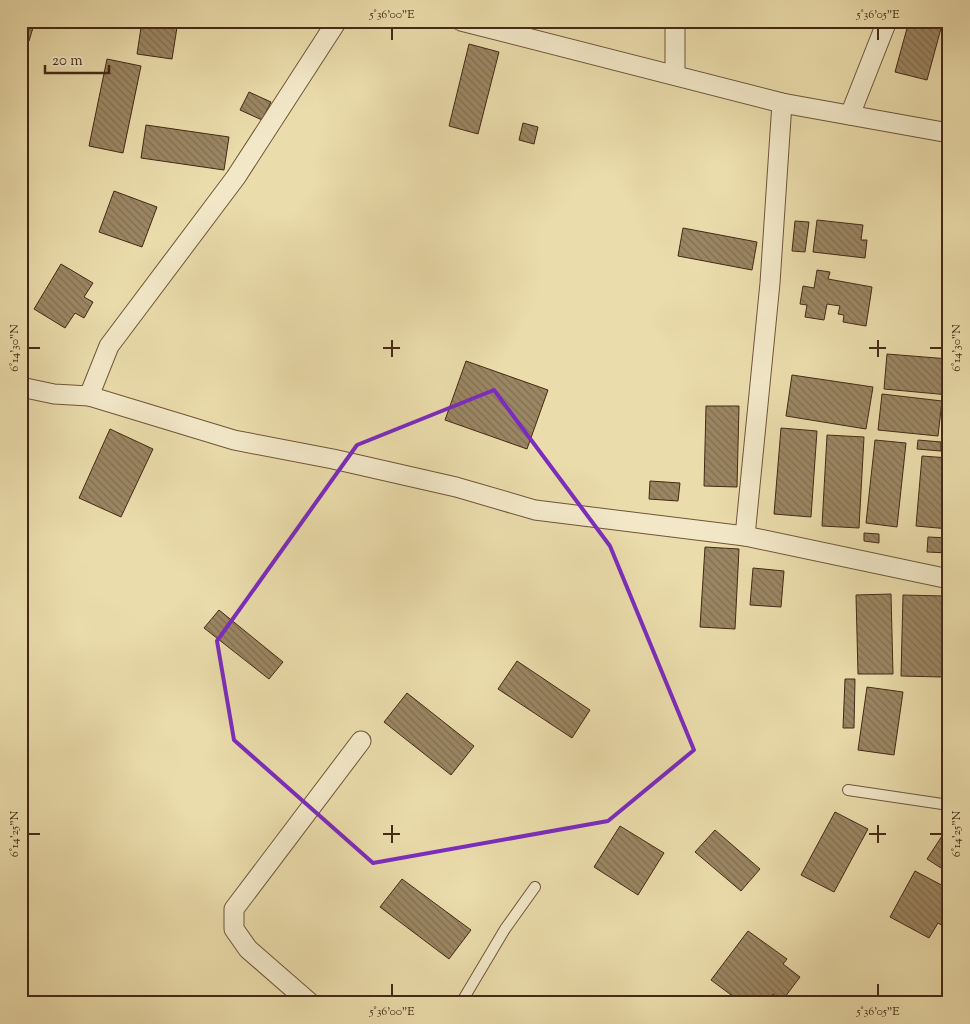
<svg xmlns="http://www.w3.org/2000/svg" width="970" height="1024" font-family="'Sorts Mill Goudy',serif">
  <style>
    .building { fill: url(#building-back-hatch); stroke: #442915 }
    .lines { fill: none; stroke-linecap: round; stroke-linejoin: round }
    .service-casing { stroke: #6e563a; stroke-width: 12 }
    .minor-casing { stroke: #6e563a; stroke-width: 21 }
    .service { stroke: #f2e8c8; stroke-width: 10 }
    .minor { stroke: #f2e8c8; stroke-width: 19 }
    .marked { fill: none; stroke: #7b2cbf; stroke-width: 4; stroke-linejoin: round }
    .ticks { fill: none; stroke: #442915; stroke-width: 2 }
    .neatline { fill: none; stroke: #442915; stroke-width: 2 }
    .ticks-label { font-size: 12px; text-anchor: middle; fill: #442915 }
  </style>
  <defs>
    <pattern id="building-back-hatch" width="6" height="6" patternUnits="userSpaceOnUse" patternTransform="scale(1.25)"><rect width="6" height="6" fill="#9b8663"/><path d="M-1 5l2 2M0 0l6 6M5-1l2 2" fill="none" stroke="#806e50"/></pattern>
  </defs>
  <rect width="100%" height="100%" fill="#ebdcab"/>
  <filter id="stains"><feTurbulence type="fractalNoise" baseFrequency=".004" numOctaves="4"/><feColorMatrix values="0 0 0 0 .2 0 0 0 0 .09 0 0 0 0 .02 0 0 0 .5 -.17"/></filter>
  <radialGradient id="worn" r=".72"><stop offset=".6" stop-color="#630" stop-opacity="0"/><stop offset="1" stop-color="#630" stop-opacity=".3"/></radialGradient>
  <g class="building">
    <polygon points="21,21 35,21 29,41 21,39"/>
    <polygon points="142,21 178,21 172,59 137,54"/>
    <polygon points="909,21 943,21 927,80 895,72"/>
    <polygon points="469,44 499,52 478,134 449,126"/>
    <polygon points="107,59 141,66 123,153 89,146"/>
    <polygon points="249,92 271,102 262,120 240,110"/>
    <polygon points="523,123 538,127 534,144 519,140"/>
    <polygon points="146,125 229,137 224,170 141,158"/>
    <polygon points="114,191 157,207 142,247 99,232"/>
    <polygon points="817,220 863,225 861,240 867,240 865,258 813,252"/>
    <polygon points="795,221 809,222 805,252 792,251"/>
    <polygon points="683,228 757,242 752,270 678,256"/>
    <polygon points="61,264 93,283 84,297 93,302 84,318 75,313 65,328 34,309"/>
    <polygon points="817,270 830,272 828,279 872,287 866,326 843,322 844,315 838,314 840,306 827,304 824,320 805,317 807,305 800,304 803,286 814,288"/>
    <polygon points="887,354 949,359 949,395 884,389"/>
    <polygon points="466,361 548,390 527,449 445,420"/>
    <polygon points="792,375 873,387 866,429 786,416"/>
    <polygon points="882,394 942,401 938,436 878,430"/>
    <polygon points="706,406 739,406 737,487 704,486"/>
    <polygon points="781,428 817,431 811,517 774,514"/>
    <polygon points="110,429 153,449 121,517 79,498"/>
    <polygon points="827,435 864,437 859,528 822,526"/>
    <polygon points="875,440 906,443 897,527 866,523"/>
    <polygon points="918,440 941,442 941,451 917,449"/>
    <polygon points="922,456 949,458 949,529 916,526"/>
    <polygon points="650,481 680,483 678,501 649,499"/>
    <polygon points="864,533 879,534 879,543 864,541"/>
    <polygon points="928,537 949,538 949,553 927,552"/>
    <polygon points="705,547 739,549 735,629 700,627"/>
    <polygon points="753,568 784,571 781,607 750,605"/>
    <polygon points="891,594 893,674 858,674 856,595"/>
    <polygon points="903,595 944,596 942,677 901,676"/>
    <polygon points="219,610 283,662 269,679 204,628"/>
    <polygon points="517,661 590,710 572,738 498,689"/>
    <polygon points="845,679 855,679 854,728 843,728"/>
    <polygon points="867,687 903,692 894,755 858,750"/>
    <polygon points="407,693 474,746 451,775 384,722"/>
    <polygon points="835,812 868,829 834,892 801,875"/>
    <polygon points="620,826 664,853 638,895 594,867"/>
    <polygon points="715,830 760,869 741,891 695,852"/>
    <polygon points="942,836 949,840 949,873 927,859"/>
    <polygon points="915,871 949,889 949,919 945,927 938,923 929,938 890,917"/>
    <polygon points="402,879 471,930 449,959 380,907"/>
    <polygon points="748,931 787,959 783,964 800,977 782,1001 773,994 767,1003 742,1003 711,980"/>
  </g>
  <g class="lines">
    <defs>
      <g id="service">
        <polyline points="848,790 949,805"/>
        <polyline points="461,1003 505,929 535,887"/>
      </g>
      <g id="minor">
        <polyline points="461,21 782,103 949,133"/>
        <polyline points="675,21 675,75"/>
        <polyline points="782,103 770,283 745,536 949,579"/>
        <polyline points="850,115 887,21"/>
        <polyline points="21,387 54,394 89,396 109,346 236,177 337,21"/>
        <polyline points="89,396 234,440 333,459 456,487 535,510 745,536"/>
        <polyline points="310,1003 248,949 234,929 234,909 361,741"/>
      </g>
    </defs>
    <use href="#service" class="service-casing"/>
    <use href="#minor" class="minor-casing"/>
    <use href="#service" class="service"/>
    <use href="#minor" class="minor"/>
  </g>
  <path class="marked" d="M494 390 610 546 694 750 608 821 373 863 234 740 217 641 357 445Z"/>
  <path class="ticks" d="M392 28V40M878 28V40M392 340V357M878 340V357M28 348H40M383 348H400M869 348H886M930 348H942M392 825V843M878 825V843M28 834H40M383 834H400M869 834H886M930 834H942M392 984V996M878 984V996"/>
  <rect width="970" height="1024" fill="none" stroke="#ebdcab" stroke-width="55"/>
  <path d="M45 65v8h64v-8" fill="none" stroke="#442915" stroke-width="2.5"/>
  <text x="52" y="65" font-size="15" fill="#442915" stroke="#f2e8c8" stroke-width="4" paint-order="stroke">20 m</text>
  <rect x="28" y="28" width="914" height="968" class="neatline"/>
  <g class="ticks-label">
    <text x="392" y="18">5°36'00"E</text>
    <text x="878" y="18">5°36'05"E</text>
    <text transform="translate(14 348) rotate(-90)" y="4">6°14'30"N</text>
    <text transform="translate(956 348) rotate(-90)" y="4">6°14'30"N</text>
    <text transform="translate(14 834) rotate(-90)" y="4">6°14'25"N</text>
    <text transform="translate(956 834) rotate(-90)" y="4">6°14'25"N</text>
    <text x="392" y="1015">5°36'00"E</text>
    <text x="878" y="1015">5°36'05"E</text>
  </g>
  <rect width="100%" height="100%" filter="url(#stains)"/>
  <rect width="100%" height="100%" fill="url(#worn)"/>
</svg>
